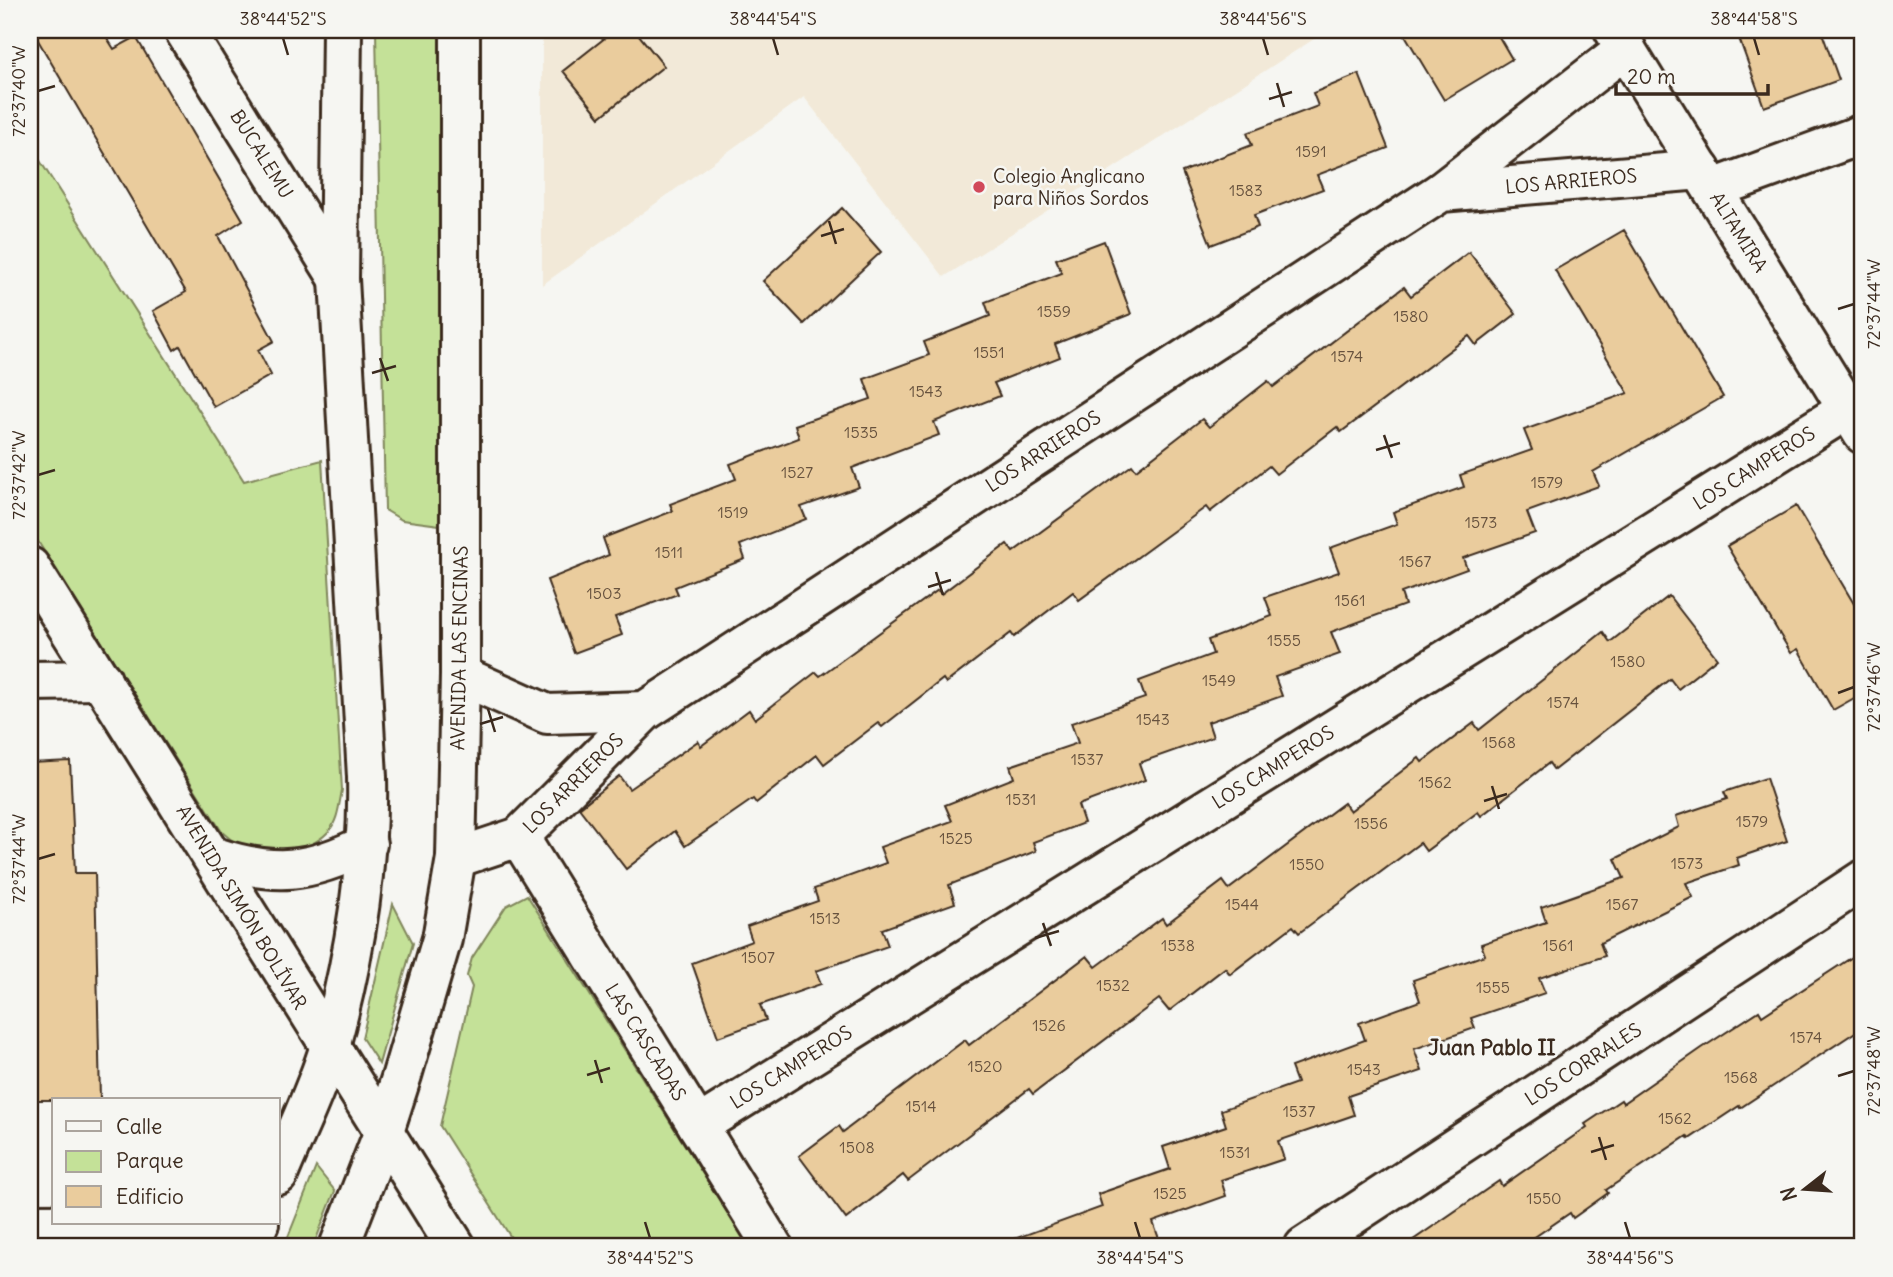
<svg xmlns="http://www.w3.org/2000/svg" width="1893" height="1277" font-family="Delius,sans-serif">
  <style>
    .built { fill: #f2e9d8 }
    .green { fill: #c4e198; stroke: #80865b; stroke-width: 2 }
    .building { fill: #eacc9d; stroke: #3b2a1e; stroke-width: 2 }
    .lines { fill: none; stroke-linecap: round; stroke-linejoin: round }
    .minor-casing { stroke: #3b2a1e; stroke-width: 44 }
    .major-casing { stroke: #3b2a1e; stroke-width: 44 }
    .minor { stroke: #f6f6f2; stroke-width: 38 }
    .major { stroke: #f6f6f2; stroke-width: 38 }
    .ticks { fill: none; stroke: #3b2a1e; stroke-width: 2.5 }
    .poi-dot { fill: #d1495b; stroke: #f6f6f2; stroke-width: 2.5 }
    .labels { text-anchor: middle; stroke-width: 5; stroke-linejoin: round; paint-order: stroke }
    .number-label { font-size: 16px; fill: #67523e }
    .street-label { font-size: 19px; fill: #3b2a1e; stroke: #f6f6f2 }
    .poi-label { font-size: 19px; fill: #3b2a1e; stroke: #f6f6f2; text-anchor: start }
    .neighbourhood-label { font-size: 21px; font-weight: bold; fill: #3b2a1e; stroke: #f6f6f2 }
    .neatline { fill: none; stroke: #3b2a1e; stroke-width: 2.5 }
    .ticks-label { font-size: 18px; text-anchor: middle; fill: #3b2a1e }
  </style>
  <rect width="100%" height="100%" fill="#f6f6f2"/>
  <filter id="ink" filterUnits="userSpaceOnUse"><feTurbulence type="fractalNoise" baseFrequency=".0143" numOctaves="2"/><feDisplacementMap in="SourceGraphic" scale="14" xChannelSelector="R" yChannelSelector="G"/><feConvolveMatrix kernelMatrix="1 2 1 2 8 2 1 2 1" color-interpolation-filters="sRGB"/></filter>
  <g filter="url(#ink)">
    <polygon class="built" points="542,30 1328,30 944,277 804,97 542,285"/>
    <g class="green">
      <polygon points="376,30 440,30 440,525 402,520 385,510"/>
      <path d="M30 145 244 481 322 460 342 790C339 805 338 821 328 832 307 854 267 857 240 845 234 843 227 836 222 832L30 529Z"/>
      <polygon points="527,895 749,1247 517,1247 440,1126 472,987 467,976 472,958 506,906"/>
      <polygon points="393,904 413,943 379,1064 362,1038"/>
      <polygon points="316,1167 335,1191 313,1247 284,1247"/>
    </g>
    <g class="building">
      <polygon points="32,30 102,30 114,49 136,37 243,220 218,236 274,341 258,350 271,375 214,407 180,346 174,350 153,311 186,292"/>
      <polygon points="615,30 635,30 664,66 600,117 563,71"/>
      <polygon points="1402,30 1495,30 1512,59 1444,100"/>
      <polygon points="1736,30 1821,30 1839,80 1764,107"/>
      <polygon points="1359,74 1388,148 1317,175 1323,189 1254,215 1258,227 1211,245 1182,172 1252,145 1247,133 1318,106 1313,93"/>
      <polygon points="842,208 881,252 804,324 763,281"/>
      <polygon points="1624,230 1723,397 1593,472 1599,486 1527,512 1535,533 1463,558 1467,569 1401,593 1405,605 1331,632 1340,654 1275,677 1282,696 1208,722 1213,737 1139,763 1145,780 1078,805 1084,823 1033,842 1036,851 949,885 955,903 882,929 888,946 816,971 821,984 760,1005 766,1020 718,1037 692,963 752,941 747,926 818,901 814,889 886,863 880,847 952,821 945,805 1014,778 1010,766 1078,743 1071,723 1145,698 1139,681 1213,654 1208,640 1272,616 1265,597 1339,572 1330,548 1397,524 1393,512 1464,487 1460,475 1532,450 1524,430 1628,393 1555,270"/>
      <polygon points="1104,241 1131,314 1055,344 1060,357 994,383 1000,396 934,422 939,435 852,468 859,487 801,507 806,519 740,545 745,559 675,587 678,594 615,617 622,635 574,653 547,580 609,555 603,538 673,511 670,504 736,479 730,464 799,438 795,425 871,399 864,379 929,355 924,342 990,316 985,302 1062,273 1056,259"/>
      <polygon points="1469,252 1516,314 1476,345 1469,336 1341,432 1337,427 1276,474 1269,466 1210,512 1206,507 1079,600 1073,592 1014,637 1011,633 946,683 943,679 882,727 878,723 824,764 817,755 756,803 753,799 685,846 675,831 626,869 579,808 619,776 629,789 698,741 701,746 749,710 755,719 816,672 820,676 938,590 941,594 1007,544 1013,552 1132,465 1136,470 1202,419 1209,427 1268,381 1273,387 1404,287 1411,296"/>
      <polygon points="1796,506 1863,619 1863,693 1833,710 1798,649 1791,653 1727,546"/>
      <polygon points="1669,596 1717,658 1678,689 1670,679 1554,770 1549,763 1481,816 1478,812 1426,851 1420,843 1299,933 1293,926 1230,974 1225,968 1169,1011 1159,999 1033,1094 1029,1089 908,1181 903,1175 846,1219 799,1156 839,1126 843,1132 965,1040 969,1045 1087,956 1096,967 1162,918 1166,924 1223,881 1229,889 1344,803 1350,811 1419,758 1422,762 1474,723 1479,730 1603,632 1610,642"/>
      <polygon points="70,761 75,873 95,873 100,1100 30,1100 30,763"/>
      <polygon points="1766,778 1787,841 1737,858 1739,865 1686,883 1693,897 1600,943 1605,956 1539,978 1545,993 1471,1018 1475,1028 1414,1049 1422,1071 1348,1096 1354,1115 1278,1141 1284,1159 1221,1180 1226,1196 1153,1222 1162,1247 1007,1247 1006,1242 1102,1207 1098,1194 1170,1169 1163,1147 1226,1126 1221,1110 1297,1083 1291,1067 1365,1040 1359,1023 1420,1001 1413,980 1485,955 1481,944 1546,922 1541,907 1624,878 1615,859 1679,827 1676,816 1727,799 1724,792"/>
      <polygon points="1863,950 1863,1027 1740,1108 1739,1106 1689,1139 1687,1136 1606,1190 1608,1193 1573,1218 1570,1213 1520,1247 1403,1247 1499,1181 1502,1186 1587,1127 1585,1124 1621,1100 1623,1103 1702,1048 1759,1011 1762,1016"/>
    </g>
    <g class="lines">
      <defs>
        <g id="minor">
          <polyline points="184,30 339,279"/>
          <polyline points="1614,30 1863,434"/>
          <polyline points="1713,189 1863,134"/>
          <polyline points="1441,192 1626,48"/>
          <polyline points="30,567 456,1247"/>
          <polyline points="460,675 547,714 645,711"/>
          <polyline points="30,681 102,680"/>
          <polyline points="519,837 773,1247"/>
          <polyline points="456,858 519,837 645,711 1441,192 1701,170"/>
          <polyline points="698,1126 1848,409"/>
          <polyline points="30,1224 259,1223"/>
          <polyline points="1304,1247 1863,880"/>
        </g>
        <g id="major">
          <path d="M212 856C274 877 310 873 367 844"/>
          <path d="M278 1175C295 1133 317 1090 330 1046 354 960 369 867 367 777L339 279 342 30"/>
          <polyline points="249,1247 259,1223"/>
          <polyline points="339,1247 383,1134 402,1075 442,939 456,858 460,675 460,30"/>
        </g>
      </defs>
      <use href="#minor" class="minor-casing"/>
      <use href="#major" class="major-casing"/>
      <use href="#minor" class="minor"/>
      <use href="#major" class="major"/>
    </g>
  </g>
  <path class="ticks" d="M283 38 288 55M773 38 778 55M1263 38 1268 55M1754 38 1759 55M1277 83 1284 107M38 91 55 86M1269 99 1292 92M829 221 836 244M821 236 844 229M1838 309 1854 304M380 358 388 381M372 373 396 366M1384 435 1392 458M1376 450 1400 443M38 475 55 470M936 572 943 595M928 587 951 580M1838 693 1854 687M488 709 495 732M480 724 503 717M1492 786 1499 809M1484 801 1507 794M38 859 55 854M1043 923 1051 946M1035 938 1059 931M595 1060 602 1083M587 1075 610 1068M1838 1076 1854 1071M1599 1137 1606 1160M1591 1152 1614 1145M645 1222 650 1238M1135 1222 1140 1238M1625 1222 1630 1238"/>
  <circle class="poi-dot" cx="979" cy="187" r="7"/>
  <g class="labels">
    <g class="number-label">
      <text x="1311" y="157">1591</text>
      <text x="1246" y="196">1583</text>
      <text x="1054" y="317">1559</text>
      <text x="1411" y="322">1580</text>
      <text x="989" y="358">1551</text>
      <text x="1347" y="362">1574</text>
      <text x="926" y="397">1543</text>
      <text x="861" y="438">1535</text>
      <text x="797" y="478">1527</text>
      <text x="1547" y="488">1579</text>
      <text x="733" y="518">1519</text>
      <text x="1481" y="528">1573</text>
      <text x="669" y="558">1511</text>
      <text x="1415" y="567">1567</text>
      <text x="604" y="599">1503</text>
      <text x="1350" y="606">1561</text>
      <text x="1284" y="646">1555</text>
      <text x="1628" y="667">1580</text>
      <text x="1219" y="686">1549</text>
      <text x="1563" y="708">1574</text>
      <text x="1153" y="725">1543</text>
      <text x="1499" y="748">1568</text>
      <text x="1087" y="765">1537</text>
      <text x="1435" y="788">1562</text>
      <text x="1021" y="805">1531</text>
      <text x="1752" y="827">1579</text>
      <text x="1371" y="829">1556</text>
      <text x="956" y="844">1525</text>
      <text x="1687" y="869">1573</text>
      <text x="1307" y="870">1550</text>
      <text x="1242" y="910">1544</text>
      <text x="1622" y="910">1567</text>
      <text x="825" y="924">1513</text>
      <text x="1178" y="951">1538</text>
      <text x="1558" y="951">1561</text>
      <text x="758" y="963">1507</text>
      <text x="1113" y="991">1532</text>
      <text x="1493" y="993">1555</text>
      <text x="1049" y="1031">1526</text>
      <text x="1806" y="1043">1574</text>
      <text x="985" y="1072">1520</text>
      <text x="1364" y="1075">1543</text>
      <text x="1741" y="1083">1568</text>
      <text x="921" y="1112">1514</text>
      <text x="1299" y="1117">1537</text>
      <text x="1675" y="1124">1562</text>
      <text x="857" y="1153">1508</text>
      <text x="1235" y="1158">1531</text>
      <text x="1170" y="1199">1525</text>
      <text x="1544" y="1204">1550</text>
    </g>
    <g class="street-label">
      <text transform="translate(262 154) rotate(58)" y="7">BUCALEMU</text>
      <text transform="translate(1571 181) rotate(-5)" y="7">LOS ARRIEROS</text>
      <text transform="translate(1739 232) rotate(58)" y="7">ALTAMIRA</text>
      <text transform="translate(1043 451) rotate(-33)" y="7">LOS ARRIEROS</text>
      <text transform="translate(1754 468) rotate(-32)" y="7">LOS CAMPEROS</text>
      <text transform="translate(459 648) rotate(-89)" y="7">AVENIDA LAS ENCINAS</text>
      <text transform="translate(1273 767) rotate(-32)" y="7">LOS CAMPEROS</text>
      <text transform="translate(573 783) rotate(-45)" y="7">LOS ARRIEROS</text>
      <text transform="translate(242 907) rotate(59)" y="7">AVENIDA SIMÓN BOLÍVAR</text>
      <text transform="translate(646 1042) rotate(58)" y="7">LAS CASCADAS</text>
      <text transform="translate(1583 1064) rotate(-33)" y="7">LOS CORRALES</text>
      <text transform="translate(791 1067) rotate(-32)" y="7">LOS CAMPEROS</text>
    </g>
    <g class="poi-label">
      <text x="993" y="183">Colegio Anglicano<tspan x="993" dy="22">para Niños Sordos</tspan></text>
    </g>
    <g class="neighbourhood-label">
      <text x="1492" y="1055">Juan Pablo II</text>
    </g>
  </g>
  <rect width="1893" height="1277" fill="none" stroke="#f6f6f2" stroke-width="77"/>
  <rect x="52" y="1098" width="228" height="126" fill="#f6f6f2" stroke="#aba49d" stroke-width="2"/>
  <rect x="66" y="1121" width="35" height="10" fill="#f6f6f2" stroke="#aba49d" stroke-width="2"/>
  <text x="116" y="1134" font-size="21" fill="#3b2a1e">Calle</text>
  <rect x="66" y="1151" width="35" height="21" fill="#c4e198" stroke="#aba49d" stroke-width="2"/>
  <text x="116" y="1168" font-size="21" fill="#3b2a1e">Parque</text>
  <rect x="66" y="1186" width="35" height="21" fill="#eacc9d" stroke="#aba49d" stroke-width="2"/>
  <text x="116" y="1204" font-size="21" fill="#3b2a1e">Edificio</text>
  <g transform="translate(1805 1189) rotate(253)" stroke="#f6f6f2" stroke-width="5" paint-order="stroke">
  <path d="M0-5L12 26L0 18L-12 26Z" fill="#3b2a1e"/>
  <text y="-10" font-size="19" font-weight="bold" text-anchor="middle" fill="#3b2a1e">N</text>
  </g>
  <path d="M1616 84v10h152v-10" fill="none" stroke="#3b2a1e" stroke-width="3.5"/>
  <text x="1627" y="84" font-size="21" fill="#3b2a1e" stroke="#f6f6f2" stroke-width="5" paint-order="stroke">20 m</text>
  <rect x="38" y="38" width="1816" height="1200" class="neatline"/>
  <g class="ticks-label">
    <text x="283" y="25">38°44'52"S</text>
    <text x="773" y="25">38°44'54"S</text>
    <text x="1263" y="25">38°44'56"S</text>
    <text x="1754" y="25">38°44'58"S</text>
    <text transform="translate(19 91) rotate(-90)" y="6">72°37'40"W</text>
    <text transform="translate(1874 304) rotate(-90)" y="6">72°37'44"W</text>
    <text transform="translate(19 475) rotate(-90)" y="6">72°37'42"W</text>
    <text transform="translate(1874 687) rotate(-90)" y="6">72°37'46"W</text>
    <text transform="translate(19 859) rotate(-90)" y="6">72°37'44"W</text>
    <text transform="translate(1874 1071) rotate(-90)" y="6">72°37'48"W</text>
    <text x="650" y="1264">38°44'52"S</text>
    <text x="1140" y="1264">38°44'54"S</text>
    <text x="1630" y="1264">38°44'56"S</text>
  </g>
</svg>
